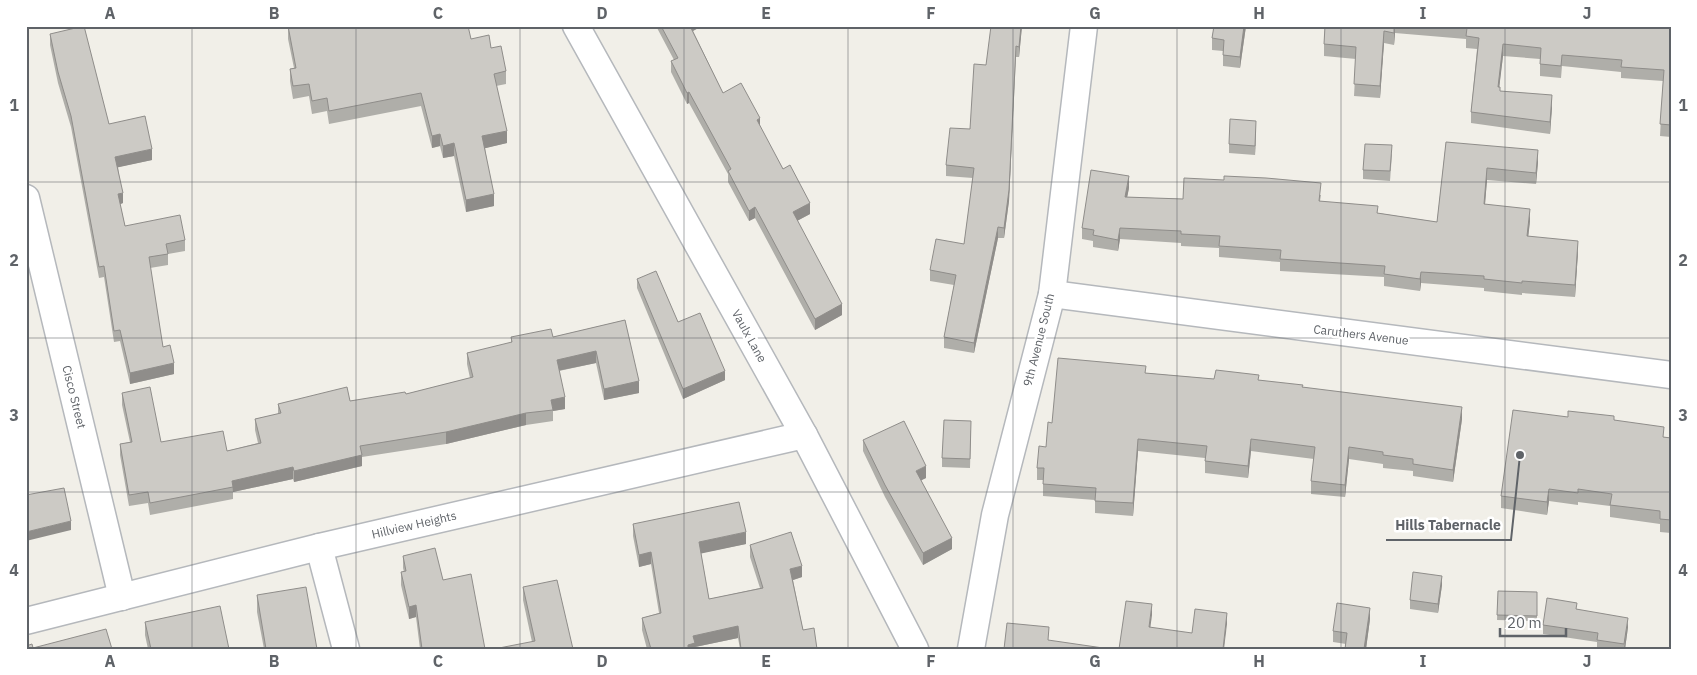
<svg xmlns="http://www.w3.org/2000/svg" width="1697" height="675" font-family="'IBM Plex Sans',sans-serif">
  <style>
    .lines { fill: none; stroke-linecap: round; stroke-linejoin: round }
    .minor-casing { stroke: #b5b8bc; stroke-width: 29 }
    .minor { stroke: #fff; stroke-width: 26 }
    .wall { fill: #afaea9 }
    .shaded-wall { fill: #8f8d8a }
    .building { fill: #cccac5; stroke: #8f8d8a }
    .grid { fill: none; stroke: #5f6368; stroke-width: 1; stroke-opacity: 0.55 }
    .labels { text-anchor: middle; stroke-width: 5; stroke-linejoin: round; paint-order: stroke }
    .street-label { font-size: 12px; fill: #5f6368; stroke: #fff }
    .leader { fill: none; stroke: #5f6368; stroke-width: 2 }
    .callout-dot { fill: #5f6368; stroke: #fff; stroke-width: 2 }
    .callout-label { font-size: 14px; text-anchor: middle; font-weight: bold; fill: #5f6368; stroke: #fff; stroke-width: 5; stroke-linejoin: round; paint-order: stroke }
    .neatline { fill: none; stroke: #5f6368; stroke-width: 2 }
    .grid-label { font-size: 16px; text-anchor: middle; font-weight: bold; fill: #5f6368 }
  </style>
  <rect width="100%" height="100%" fill="#f1efe8"/>
  <g class="lines">
    <defs>
      <g id="minor">
        <polyline points="576,26 804,435 915,649"/>
        <polyline points="26,198 122,597"/>
        <polyline points="1052,294 1671,375"/>
        <polyline points="319,547 346,649"/>
        <polyline points="26,621 319,547 804,435"/>
        <polyline points="971,649 995,515 1052,294 1084,26"/>
      </g>
    </defs>
    <use href="#minor" class="minor-casing"/>
    <use href="#minor" class="minor"/>
  </g>
  <g class="wall">
    <polygon points="288,26 471,39 491,48 506,71 506,84 496,86 507,143 485,148 494,206 466,212 454,156 443,158 440,146 432,148 421,106 329,124 327,111 312,114 309,96 293,99 290,81 290,69 294,68 288,39"/>
    <polygon points="656,26 702,26 693,31 723,93 760,127 783,169 810,214 797,221 842,315 815,330 755,218 749,221 728,182 728,174 689,103 687,104 671,72 671,61 674,60"/>
    <polygon points="1022,26 1019,57 1016,57 1009,201 1004,238 998,238 974,353 944,348 944,337 954,285 930,281 930,270 964,244 973,178 946,176 946,165 970,129"/>
    <polygon points="1214,26 1246,26 1240,68 1223,66 1223,51 1212,50 1212,38"/>
    <polygon points="1325,26 1671,26 1671,137 1660,136 1663,81 1621,78 1621,72 1562,66 1561,78 1540,76 1540,59 1503,56 1499,87 1500,91 1552,107 1550,134 1471,123 1471,112 1477,49 1466,48 1466,39 1395,33 1394,45 1384,43 1380,98 1354,96 1356,59 1324,56 1324,44"/>
    <polygon points="50,34 109,124 152,160 118,167 123,203 120,204 125,226 185,240 185,251 168,254 168,265 150,268 163,347 174,374 130,384 120,341 114,342 104,277 99,278 71,127 58,83 50,45"/>
    <polygon points="1256,131 1255,155 1229,153 1229,144"/>
    <polygon points="1446,142 1538,162 1536,184 1487,180 1485,204 1530,221 1528,236 1578,252 1575,297 1522,293 1522,295 1484,291 1484,288 1421,283 1420,291 1384,286 1384,277 1280,271 1280,262 1219,257 1219,248 1181,246 1181,243 1120,239 1118,251 1093,247 1093,241 1082,239 1082,228 1129,188 1127,197 1183,199 1321,195 1320,201 1378,213 1437,222"/>
    <polygon points="1392,154 1390,181 1363,179 1363,170"/>
    <polygon points="637,279 678,322 725,380 683,399 637,288"/>
    <polygon points="625,320 639,393 604,400 596,363 559,371 565,409 553,411 553,421 526,425 446,444 362,457 362,466 294,482 293,479 233,492 233,499 150,515 148,503 129,506 120,455 120,444 130,442 122,405 122,393 161,442 227,451 258,443 255,430 255,419 278,414 278,404 350,401 406,394 470,378 467,364 467,353 511,343 511,337 553,337"/>
    <polygon points="1146,373 1214,379 1259,380 1303,387 1462,419 1453,482 1413,476 1413,471 1383,468 1383,464 1349,459 1345,497 1311,494 1311,481 1314,459 1251,451 1248,478 1205,473 1205,458 1138,451 1133,516 1095,513 1095,500 1043,496 1043,480 1037,480 1037,468 1046,447 1052,423"/>
    <polygon points="1568,417 1614,420 1664,437 1671,438 1671,533 1660,532 1660,524 1610,517 1610,506 1578,502 1578,505 1549,501 1547,515 1501,508 1501,496"/>
    <polygon points="971,430 970,468 942,467 942,458"/>
    <polygon points="863,440 926,478 921,480 952,549 923,565 885,497 863,451"/>
    <polygon points="633,524 746,544 701,553 709,599 760,588 750,557 750,545 802,577 793,580 803,630 817,649 740,649 738,638 695,647 695,649 647,649 642,630 642,618 659,613 651,564 639,567 633,536"/>
    <polygon points="403,556 443,580 485,649 420,649 416,617 409,619 401,585 401,572 404,572 403,568"/>
    <polygon points="1442,585 1438,613 1410,609 1410,600"/>
    <polygon points="523,587 573,649 532,642 523,600"/>
    <polygon points="1498,591 1537,592 1537,621 1497,620"/>
    <polygon points="257,595 317,649 264,649 257,612"/>
    <polygon points="1577,609 1628,627 1625,649 1597,649 1597,642 1543,634 1543,625"/>
    <polygon points="1370,619 1366,649 1345,649 1346,644 1333,642 1333,631"/>
    <polygon points="145,622 229,649 148,649 145,635"/>
  </g>
  <g class="shaded-wall">
    <polygon points="689,26 702,26 689,33"/>
    <polygon points="1021,26 1022,26 1019,57 1019,47"/>
    <polygon points="1244,26 1246,26 1240,68 1240,57"/>
    <polygon points="1394,26 1395,26 1395,33 1394,45"/>
    <polygon points="1384,31 1384,43 1380,98 1380,86"/>
    <polygon points="1503,44 1503,56 1498,98 1498,87"/>
    <polygon points="1016,46 1009,201 1004,238 1004,228"/>
    <polygon points="689,92 689,103 687,104 687,93"/>
    <polygon points="1552,95 1552,107 1550,134 1550,122"/>
    <polygon points="760,118 760,129 757,120"/>
    <polygon points="1256,121 1256,131 1255,155 1255,146"/>
    <polygon points="507,131 507,143 482,149 482,136"/>
    <polygon points="440,134 440,146 432,148 432,136"/>
    <polygon points="454,143 454,156 443,158 443,146"/>
    <polygon points="152,149 152,160 115,168 115,157"/>
    <polygon points="1538,150 1538,162 1536,184 1536,173"/>
    <polygon points="1487,168 1487,180 1484,216 1484,204"/>
    <polygon points="1129,176 1129,188 1125,208 1125,197"/>
    <polygon points="123,193 123,203 118,205 118,194"/>
    <polygon points="494,194 494,206 466,212 466,200"/>
    <polygon points="810,203 810,214 793,223 793,212"/>
    <polygon points="755,207 755,218 749,221 749,211"/>
    <polygon points="1530,209 1530,221 1527,248 1527,236"/>
    <polygon points="998,227 998,238 974,353 974,343"/>
    <polygon points="1120,228 1120,239 1118,251 1118,240"/>
    <polygon points="1578,241 1578,252 1575,297 1575,285"/>
    <polygon points="1421,272 1421,283 1420,291 1420,279"/>
    <polygon points="842,304 842,315 815,330 815,319"/>
    <polygon points="596,351 596,363 557,371 557,360"/>
    <polygon points="174,363 174,374 130,384 130,373"/>
    <polygon points="725,371 725,380 683,399 683,389"/>
    <polygon points="639,381 639,393 604,400 604,389"/>
    <polygon points="565,397 565,409 553,411 551,400"/>
    <polygon points="1462,407 1462,419 1453,482 1453,470"/>
    <polygon points="526,413 526,425 446,444 446,432"/>
    <polygon points="1138,439 1138,451 1133,516 1133,503"/>
    <polygon points="1251,439 1251,451 1248,478 1248,466"/>
    <polygon points="1349,447 1349,459 1345,497 1345,485"/>
    <polygon points="362,455 362,466 294,482 294,471"/>
    <polygon points="926,466 926,478 916,483 916,471"/>
    <polygon points="293,467 293,479 233,492 232,481"/>
    <polygon points="1549,489 1549,501 1547,515 1547,502"/>
    <polygon points="71,521 71,530 26,541 26,532"/>
    <polygon points="746,532 746,544 699,554 699,542"/>
    <polygon points="952,538 952,549 923,565 923,553"/>
    <polygon points="651,552 651,564 639,567 639,555"/>
    <polygon points="802,566 802,577 790,581 790,569"/>
    <polygon points="1442,576 1442,585 1438,613 1438,604"/>
    <polygon points="1152,604 1152,615 1149,638 1149,627"/>
    <polygon points="416,605 416,617 409,619 409,607"/>
    <polygon points="1370,608 1370,619 1366,649 1364,649"/>
    <polygon points="1227,613 1227,624 1224,649 1223,649"/>
    <polygon points="1628,618 1628,627 1625,649 1624,649"/>
    <polygon points="738,626 738,638 695,647 695,649 688,649 688,645 693,636"/>
  </g>
  <g class="building">
    <polygon points="84,26 109,124 145,116 152,149 115,157 123,193 118,194 125,226 180,215 185,240 166,244 168,254 149,257 163,347 170,345 174,363 130,373 120,330 114,331 104,266 99,267 71,116 58,72 50,34"/>
    <polygon points="288,26 468,26 471,39 489,35 491,48 501,46 506,71 494,74 507,131 482,136 494,194 466,200 454,143 443,146 440,134 432,136 421,93 329,111 327,98 312,101 309,84 293,86 290,69 296,68"/>
    <polygon points="661,26 690,26 723,93 741,83 760,118 757,120 783,169 790,165 810,203 793,212 842,304 815,319 755,207 749,211 728,171 731,169 689,92 687,93 671,61 678,58"/>
    <polygon points="991,26 1021,26 1019,47 1016,46 1009,190 1004,228 998,227 974,343 944,337 956,275 930,270 936,239 964,244 974,168 946,165 950,128 970,129 974,64 986,65"/>
    <polygon points="1214,26 1244,26 1240,57 1223,55 1224,40 1212,38"/>
    <polygon points="1325,26 1394,26 1394,33 1384,31 1380,86 1354,84 1356,47 1324,44"/>
    <polygon points="1452,26 1671,26 1671,125 1660,124 1664,70 1621,67 1622,60 1562,55 1561,66 1540,64 1541,48 1503,44 1498,87 1500,87 1500,91 1552,95 1550,122 1471,112 1479,38 1466,36 1467,28"/>
    <polygon points="1230,119 1256,121 1255,146 1229,144"/>
    <polygon points="1446,142 1538,150 1536,173 1487,168 1484,204 1530,209 1527,236 1578,241 1575,285 1522,281 1522,283 1484,279 1484,276 1421,272 1420,279 1384,274 1385,266 1280,259 1281,250 1219,246 1220,236 1181,234 1181,231 1120,228 1118,240 1093,235 1094,230 1082,228 1091,170 1129,176 1125,197 1183,199 1184,178 1224,180 1224,176 1266,178 1321,183 1319,201 1378,206 1377,213 1437,222"/>
    <polygon points="1365,144 1392,145 1390,171 1363,170"/>
    <polygon points="656,271 678,322 700,313 725,371 683,389 637,279"/>
    <polygon points="625,320 639,381 604,389 596,351 557,360 565,397 551,400 553,410 526,413 446,432 360,446 362,455 294,471 293,467 232,481 233,487 150,503 148,492 129,495 120,444 132,442 122,393 150,387 161,442 223,431 227,451 261,443 255,419 281,413 278,404 347,387 350,401 405,392 406,394 473,377 467,353 512,342 511,337 551,329 553,337"/>
    <polygon points="1058,358 1146,366 1145,373 1214,379 1216,370 1259,375 1258,380 1303,385 1302,387 1462,407 1453,470 1413,464 1413,459 1383,455 1383,452 1349,447 1345,485 1311,481 1315,447 1251,439 1248,466 1205,461 1207,446 1138,439 1133,503 1095,501 1096,488 1043,484 1044,468 1037,468 1039,446 1046,447 1048,422 1052,423"/>
    <polygon points="1513,410 1568,417 1568,411 1614,416 1614,420 1664,427 1663,437 1671,438 1671,520 1660,519 1660,511 1610,505 1612,494 1578,489 1578,493 1549,489 1547,502 1501,496"/>
    <polygon points="944,420 971,421 970,459 942,458"/>
    <polygon points="904,421 926,466 916,471 952,538 923,553 885,485 863,440"/>
    <polygon points="64,488 71,521 26,532 26,495"/>
    <polygon points="739,502 746,532 699,542 709,599 763,588 750,545 791,532 802,566 790,569 803,630 814,628 817,649 741,649 738,626 693,636 695,643 688,645 688,649 651,649 642,618 661,613 651,552 639,555 633,524"/>
    <polygon points="435,548 443,580 471,574 485,649 422,649 416,605 409,607 401,572 406,571 403,556"/>
    <polygon points="1413,572 1442,576 1438,604 1410,600"/>
    <polygon points="557,580 573,649 494,649 535,641 523,587"/>
    <polygon points="306,587 317,649 266,649 257,595"/>
    <polygon points="1498,591 1537,592 1537,616 1497,615"/>
    <polygon points="1547,598 1577,603 1576,609 1628,618 1624,644 1597,640 1598,633 1543,625"/>
    <polygon points="1126,601 1152,604 1149,627 1192,633 1195,609 1227,613 1223,649 1119,649"/>
    <polygon points="1337,603 1370,608 1364,649 1345,649 1347,633 1333,631"/>
    <polygon points="220,606 229,649 151,649 145,622"/>
    <polygon points="1007,623 1049,627 1048,640 1110,649 1004,649"/>
    <polygon points="106,629 112,649 26,649 26,646 32,644 33,648"/>
  </g>
  <path class="grid" d="M192 26V649M356 26V649M520 26V649M684 26V649M848 26V649M1013 26V649M1177 26V649M1341 26V649M1505 26V649M26 182H1671M26 338H1671M26 492H1671"/>
  <g class="labels">
    <g class="street-label">
      <text transform="translate(1361 335) rotate(7)" y="4">Caruthers Avenue</text>
      <text transform="translate(749 336) rotate(61)" y="4">Vaulx Lane</text>
      <text transform="translate(1039 340) rotate(-76)" y="4">9th Avenue South</text>
      <text transform="translate(74 397) rotate(76)" y="4">Cisco Street</text>
      <text transform="translate(414 525) rotate(-13)" y="4">Hillview Heights</text>
    </g>
  </g>
  <path class="leader" d="M1520 455L1511 540H1386"/>
  <circle class="callout-dot" cx="1520" cy="455" r="5"/>
  <g class="callout-label">
    <text x="1448" y="530">Hills Tabernacle</text>
  </g>
  <rect width="1697" height="675" fill="none" stroke="#ffffff" stroke-width="55"/>
  <path d="M1500 628v8h66v-8" fill="none" stroke="#5f6368" stroke-width="2.5"/>
  <text x="1507" y="628" font-size="15" fill="#5f6368" stroke="#ffffff" stroke-width="4" paint-order="stroke">20 m</text>
  <rect x="28" y="28" width="1642" height="620" class="neatline"/>
  <g class="grid-label">
    <text x="110" y="19">A</text>
    <text x="274" y="19">B</text>
    <text x="438" y="19">C</text>
    <text x="602" y="19">D</text>
    <text x="766" y="19">E</text>
    <text x="931" y="19">F</text>
    <text x="1095" y="19">G</text>
    <text x="1259" y="19">H</text>
    <text x="1423" y="19">I</text>
    <text x="1587" y="19">J</text>
    <text x="14" y="111">1</text>
    <text x="1683" y="111">1</text>
    <text x="14" y="266">2</text>
    <text x="1683" y="266">2</text>
    <text x="14" y="421">3</text>
    <text x="1683" y="421">3</text>
    <text x="14" y="576">4</text>
    <text x="1683" y="576">4</text>
    <text x="110" y="667">A</text>
    <text x="274" y="667">B</text>
    <text x="438" y="667">C</text>
    <text x="602" y="667">D</text>
    <text x="766" y="667">E</text>
    <text x="931" y="667">F</text>
    <text x="1095" y="667">G</text>
    <text x="1259" y="667">H</text>
    <text x="1423" y="667">I</text>
    <text x="1587" y="667">J</text>
  </g>
</svg>
